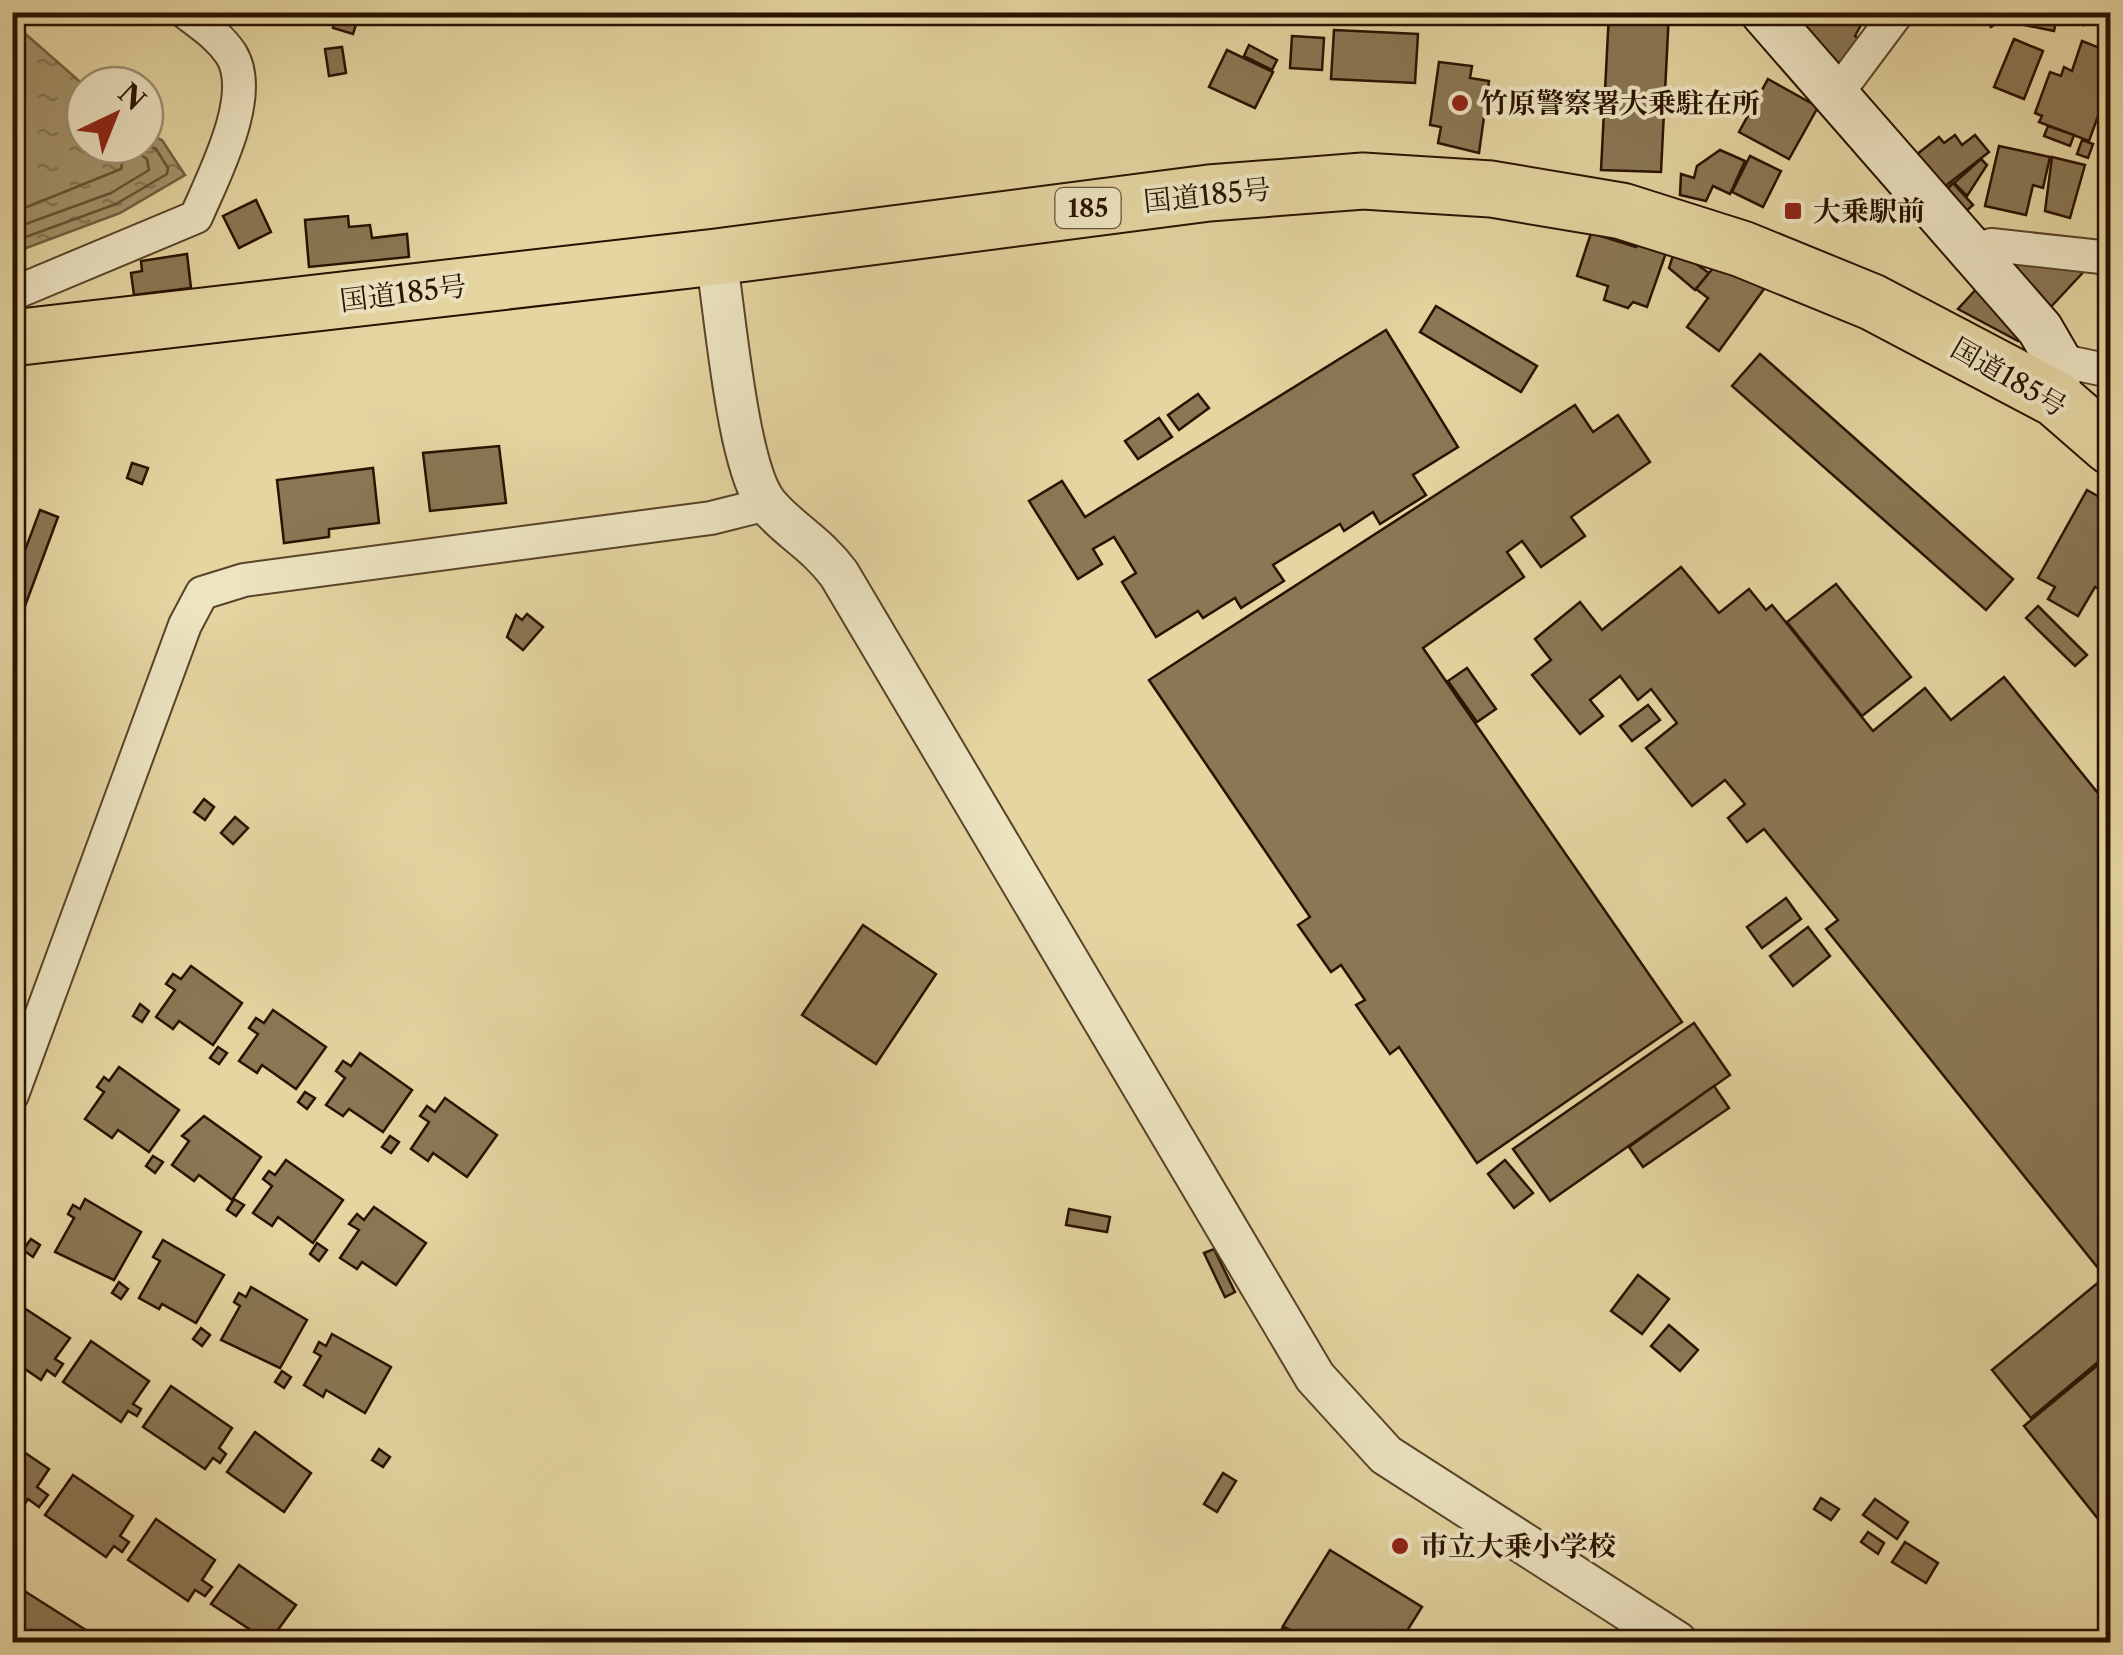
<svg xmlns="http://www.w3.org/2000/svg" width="2123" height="1655" font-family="'Libre Caslon Text','Noto Serif JP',serif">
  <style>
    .water { fill: url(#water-ripples); stroke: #735f40; stroke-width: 2.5 }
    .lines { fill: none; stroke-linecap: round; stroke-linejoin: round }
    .shore { stroke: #665235; stroke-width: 2.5 }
    .building { fill: #8a7754; stroke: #291200; stroke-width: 2.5 }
    .minor-casing { stroke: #584328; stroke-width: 36 }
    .tertiary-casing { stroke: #584328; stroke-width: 44 }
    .secondary-casing { stroke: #291200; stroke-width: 49 }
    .trunk-casing { stroke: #291200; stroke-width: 59 }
    .minor { stroke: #ede4c2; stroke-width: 32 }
    .tertiary { stroke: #ede4c2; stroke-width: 40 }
    .secondary { stroke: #ede4c2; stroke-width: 45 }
    .trunk { stroke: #e4d5a1; stroke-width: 55 }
    .poi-dot { fill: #8f2418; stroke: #ede4c2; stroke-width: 4 }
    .labels { text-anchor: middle; stroke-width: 8; stroke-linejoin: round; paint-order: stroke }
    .shield { fill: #ede4c2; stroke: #64513a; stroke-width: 2.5 }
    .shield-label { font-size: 25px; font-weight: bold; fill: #291200 }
    .poi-label { font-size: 28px; font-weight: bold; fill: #291200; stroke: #ede4c2; text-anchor: start }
    .street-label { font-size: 28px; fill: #291200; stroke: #ede4c2 }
  </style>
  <defs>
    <pattern id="water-ripples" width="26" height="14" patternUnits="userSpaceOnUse" patternTransform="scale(2.5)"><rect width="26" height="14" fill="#a4936a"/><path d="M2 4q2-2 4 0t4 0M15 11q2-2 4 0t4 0" fill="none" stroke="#867755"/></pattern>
  </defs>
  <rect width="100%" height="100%" fill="#e4d5a1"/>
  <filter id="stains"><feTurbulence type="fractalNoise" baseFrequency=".002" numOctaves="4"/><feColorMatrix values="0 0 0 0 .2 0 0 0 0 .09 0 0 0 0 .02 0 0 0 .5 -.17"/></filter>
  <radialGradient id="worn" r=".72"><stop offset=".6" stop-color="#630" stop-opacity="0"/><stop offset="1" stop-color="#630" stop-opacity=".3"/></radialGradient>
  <polygon class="water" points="13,23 85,86 85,145 145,145 145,133 162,140 185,175 120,213 13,253"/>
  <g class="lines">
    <g class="shore">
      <polyline points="12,213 121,169 122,163 110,145"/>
      <polyline points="12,229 111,193 149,170 147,159 127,145"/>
      <polyline points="12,242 116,204 167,174 168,168 156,149 145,144"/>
    </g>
  </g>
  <g class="building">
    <polygon points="338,12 360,12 353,34 333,28"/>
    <polygon points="1609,12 1669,12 1661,172 1601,170"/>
    <polygon points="1790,12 1812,12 1803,28"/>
    <polygon points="1814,12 1868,12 1855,36 1862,42 1843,71 1805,29"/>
    <polygon points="1981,12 2004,12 2007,16 1991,27"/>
    <polygon points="2021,12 2058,12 2054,31 2019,24"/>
    <polygon points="2070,12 2087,12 2083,25 2067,19"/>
    <polygon points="1334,30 1418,34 1415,83 1331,79"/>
    <polygon points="1292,36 1324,38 1322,70 1290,68"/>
    <polygon points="2014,39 2043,51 2024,99 1994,87"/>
    <polygon points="2082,41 2110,52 2110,83 2089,141 2039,122 2042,116 2035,113 2050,72 2061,76 2064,67 2072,71"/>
    <polygon points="1249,45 1277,60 1272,70 1244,56"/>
    <polygon points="342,47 346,73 329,76 325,49"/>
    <polygon points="1227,50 1273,72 1255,108 1209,87"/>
    <polygon points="1439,62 1472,66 1470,78 1489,81 1479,153 1438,143 1441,127 1430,125"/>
    <polygon points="1768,79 1818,107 1789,159 1739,132"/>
    <polygon points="2048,126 2074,135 2070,146 2044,136"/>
    <polygon points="1955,135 1962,145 1975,135 1989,152 1943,188 1916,155 1939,137 1944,143"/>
    <polygon points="2082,140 2093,144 2088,158 2077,154"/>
    <polygon points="1999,146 2050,157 2043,188 2033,185 2026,215 1985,206"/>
    <polygon points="1720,150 1745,161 1730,194 1713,186 1706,201 1680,195 1681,174 1694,178 1697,166"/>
    <polygon points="1750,156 1781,171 1763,207 1732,192"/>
    <polygon points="2052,157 2085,165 2070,218 2045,211"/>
    <polygon points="1981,159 1987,165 1967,196 1954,183"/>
    <polygon points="1953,183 1973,205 1964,213 1944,192"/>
    <polygon points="256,200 271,232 239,248 223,216"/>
    <polygon points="348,216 349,227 370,225 372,238 407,234 409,257 309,267 305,220"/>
    <polygon points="1591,233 1636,247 1641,241 1667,250 1647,307 1633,302 1628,308 1604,300 1608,286 1577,276"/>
    <polygon points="1675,249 1709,273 1695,290 1669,268"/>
    <polygon points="187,254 191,288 134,295 131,273 142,271 141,261"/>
    <polygon points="2001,254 2089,266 2049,309"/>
    <polygon points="1718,262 1769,282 1719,351 1687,327 1708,298 1696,289"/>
    <polygon points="1980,285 2024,335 2018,341 1958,309"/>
    <polygon points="1436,306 1537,366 1521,392 1420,332"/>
    <polygon points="1386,330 1458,447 1413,475 1426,495 1380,524 1373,512 1344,531 1340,524 1273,565 1284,581 1241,608 1235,598 1203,618 1198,611 1156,637 1122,582 1136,573 1114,537 1093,549 1102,564 1078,579 1029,501 1062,481 1085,517"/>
    <polygon points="1760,354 2013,579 1986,610 1732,386"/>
    <polygon points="1198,394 1209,408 1179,430 1168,415"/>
    <polygon points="1575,405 1593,432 1618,415 1650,462 1571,517 1585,536 1541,567 1522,541 1507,552 1524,577 1423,648 1682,1022 1477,1163 1399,1047 1390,1054 1356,1005 1365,1000 1341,965 1331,972 1298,925 1310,917 1149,680"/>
    <polygon points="1159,418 1172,437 1138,459 1125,441"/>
    <polygon points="499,446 506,503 430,511 423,453"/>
    <polygon points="132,463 148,468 142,484 127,478"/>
    <polygon points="373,468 379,523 329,529 329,537 284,543 277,480"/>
    <polygon points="2087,490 2110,503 2110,595 2095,587 2078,616 2048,599 2055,587 2038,578"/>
    <polygon points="40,510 58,517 12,641 12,585"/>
    <polygon points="1681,567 1719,613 1749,589 1766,610 1772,605 1873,731 1925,688 1951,720 2004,677 2110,808 2110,1283 1826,929 1838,920 1764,829 1747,842 1728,818 1745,804 1725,780 1692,806 1646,748 1677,723 1651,689 1638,700 1620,676 1590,700 1603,716 1580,734 1532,675 1551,660 1535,639 1580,602 1602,630"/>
    <polygon points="1836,584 1911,677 1862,716 1787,622"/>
    <polygon points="2038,606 2087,655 2075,666 2026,618"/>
    <polygon points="527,614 543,627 523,650 507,637 516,615 522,620"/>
    <polygon points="1467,668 1496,709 1477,722 1448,681"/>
    <polygon points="1648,705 1660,720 1632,741 1620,726"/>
    <polygon points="204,799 214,807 205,820 194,812"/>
    <polygon points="235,817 248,828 233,844 221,833"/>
    <polygon points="1786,898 1801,919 1762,948 1747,927"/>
    <polygon points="863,925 936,974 876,1064 802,1015"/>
    <polygon points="1808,927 1830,956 1793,986 1770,956"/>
    <polygon points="191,966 242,1003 213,1045 179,1021 173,1029 156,1017 175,990 166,984 173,974 181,979"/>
    <polygon points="140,1004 149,1011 142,1022 133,1016"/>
    <polygon points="273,1010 326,1047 296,1089 262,1065 257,1073 239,1061 258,1034 249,1028 256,1018 264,1023"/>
    <polygon points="1694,1023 1730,1075 1550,1201 1513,1149"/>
    <polygon points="218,1047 227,1053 219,1064 210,1058"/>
    <polygon points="360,1053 412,1090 383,1132 349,1109 343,1116 326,1105 345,1078 336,1071 343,1061 351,1066"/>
    <polygon points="119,1067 179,1110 149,1152 118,1130 112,1138 85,1119 104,1092 97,1087 104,1077 109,1081"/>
    <polygon points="1714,1086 1729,1108 1643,1167 1629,1147"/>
    <polygon points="305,1092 315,1098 307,1109 298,1102"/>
    <polygon points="445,1098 497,1135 467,1177 433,1153 428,1161 411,1149 429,1122 420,1116 427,1106 435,1112"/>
    <polygon points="204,1116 261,1157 232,1200 199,1175 194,1181 172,1165 189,1141 182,1136"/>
    <polygon points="390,1136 399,1142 391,1153 382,1147"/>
    <polygon points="153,1156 163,1162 155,1173 146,1166"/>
    <polygon points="286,1160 343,1200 313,1243 278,1217 272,1226 253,1213 272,1186 263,1179 269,1171 275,1175"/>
    <polygon points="1505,1160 1533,1193 1514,1208 1488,1174"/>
    <polygon points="85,1199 141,1232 114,1280 55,1252 74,1218 68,1214 73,1205 80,1209"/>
    <polygon points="234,1199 244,1205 236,1216 227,1210"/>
    <polygon points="374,1207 426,1243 396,1285 362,1262 357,1269 340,1258 359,1230 349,1224 357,1214 364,1220"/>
    <polygon points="1069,1209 1110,1217 1107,1232 1066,1225"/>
    <polygon points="31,1239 40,1245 33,1257 23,1250"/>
    <polygon points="163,1240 224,1275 196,1323 162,1304 159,1309 139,1298 160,1261 153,1257"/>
    <polygon points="317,1243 327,1250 319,1261 310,1254"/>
    <polygon points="1214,1249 1235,1292 1225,1297 1204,1253"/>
    <polygon points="1638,1275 1669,1299 1642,1334 1611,1311"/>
    <polygon points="2100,1281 2110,1294 2110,1352 2031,1418 1992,1370"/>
    <polygon points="119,1282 128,1289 121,1299 112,1293"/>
    <polygon points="251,1287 307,1320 280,1368 221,1340 240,1306 234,1302 239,1293 246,1297"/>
    <polygon points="12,1300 70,1338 55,1359 63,1364 55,1376 47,1370 41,1380 12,1360"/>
    <polygon points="1669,1325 1698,1350 1680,1371 1651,1346"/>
    <polygon points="201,1328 210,1335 202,1346 193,1339"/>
    <polygon points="332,1334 391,1367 365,1413 326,1390 323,1397 304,1385 321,1356 314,1352 319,1342 326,1346"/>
    <polygon points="91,1341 149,1381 133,1404 141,1409 137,1416 128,1411 121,1422 63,1382"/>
    <polygon points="2110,1355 2110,1534 2024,1426"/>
    <polygon points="282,1371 291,1377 284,1388 275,1382"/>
    <polygon points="171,1386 232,1428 219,1448 226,1454 220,1463 213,1458 205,1469 143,1427"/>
    <polygon points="255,1432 311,1473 284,1512 227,1472"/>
    <polygon points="12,1444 49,1469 37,1487 48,1495 39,1507 28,1499 20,1511 12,1506"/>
    <polygon points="379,1449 390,1457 383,1467 372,1460"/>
    <polygon points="1223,1473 1236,1481 1217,1512 1204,1504"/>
    <polygon points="73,1475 133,1516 120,1536 129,1542 122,1552 114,1546 106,1557 45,1515"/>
    <polygon points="1821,1498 1839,1509 1831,1520 1814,1509"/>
    <polygon points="1875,1499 1908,1522 1897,1539 1863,1515"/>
    <polygon points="156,1519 215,1560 202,1580 212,1587 205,1596 195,1590 188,1601 128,1560"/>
    <polygon points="1868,1532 1884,1543 1878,1554 1861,1542"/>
    <polygon points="1905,1542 1938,1563 1926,1583 1892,1562"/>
    <polygon points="1330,1550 1422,1607 1400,1642 1311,1642 1283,1626"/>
    <polygon points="239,1565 296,1605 269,1642 211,1604"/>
    <polygon points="26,1592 86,1630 78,1642 12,1641 12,1613"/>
    <polygon points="1283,1627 1307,1642 1274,1642"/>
  </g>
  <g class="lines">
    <defs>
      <g id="minor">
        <polyline points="1836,95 1898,12"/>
        <polyline points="1974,250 1991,245 2110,258"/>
        <path d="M12 294 196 217C213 177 257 95 231 54 219 36 202 25 185 12"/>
        <polyline points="2058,360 2110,371"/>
        <polyline points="12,1095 185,625 202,593 244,580 711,518 767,504"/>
      </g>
      <path id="tertiary" d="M716 257C725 310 737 469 768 505 790 531 816 543 839 574L1315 1377 1386 1455 1677 1642"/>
      <polyline id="secondary" points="1763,12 2040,329 2058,360 2056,399"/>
      <polyline id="trunk" points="12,338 716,257 1209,193 1363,181 1491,189 1622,211 1742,249 1872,302 2056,399 2110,446"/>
    </defs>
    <use href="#minor" class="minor-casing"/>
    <use href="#tertiary" class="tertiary-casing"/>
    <use href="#secondary" class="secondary-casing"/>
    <use href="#trunk" class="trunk-casing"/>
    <use href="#minor" class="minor"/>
    <use href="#tertiary" class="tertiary"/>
    <use href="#secondary" class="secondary"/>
    <use href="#trunk" class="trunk"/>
  </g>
  <g class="poi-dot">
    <circle cx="1460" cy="103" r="10"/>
    <rect x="1783" y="201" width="20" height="20" rx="5"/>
    <circle cx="1400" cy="1546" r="10"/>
  </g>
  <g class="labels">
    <rect class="shield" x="1055.5" y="188" width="65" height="40" rx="8"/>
    <g class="shield-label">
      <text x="1088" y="217">185</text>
    </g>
    <g class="poi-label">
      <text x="1480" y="113">竹原警察署大乗駐在所</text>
      <text x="1813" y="221">大乗駅前</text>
      <text x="1420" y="1556">市立大乗小学校</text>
    </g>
    <g class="street-label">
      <text transform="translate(1207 195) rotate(-6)" y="10">国道185号</text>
      <text transform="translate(403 293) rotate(-7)" y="10">国道185号</text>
      <text transform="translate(2009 377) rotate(30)" y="10">国道185号</text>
    </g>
  </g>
  <rect width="2123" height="1655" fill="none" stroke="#e4d5a1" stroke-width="50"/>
  <rect x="15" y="15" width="2093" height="1625" fill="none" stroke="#291200" stroke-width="5"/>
  <rect x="25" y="25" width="2073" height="1605" fill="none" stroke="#291200" stroke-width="2.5"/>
  <g transform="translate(115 115) rotate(43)"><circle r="48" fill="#ede4c2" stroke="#9f9074" stroke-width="2.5"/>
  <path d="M0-8L18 38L0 25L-18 38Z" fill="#8f2418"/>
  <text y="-15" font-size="28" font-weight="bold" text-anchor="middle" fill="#291200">N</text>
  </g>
  <rect width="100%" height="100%" filter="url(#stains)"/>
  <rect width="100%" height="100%" fill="url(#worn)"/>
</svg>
